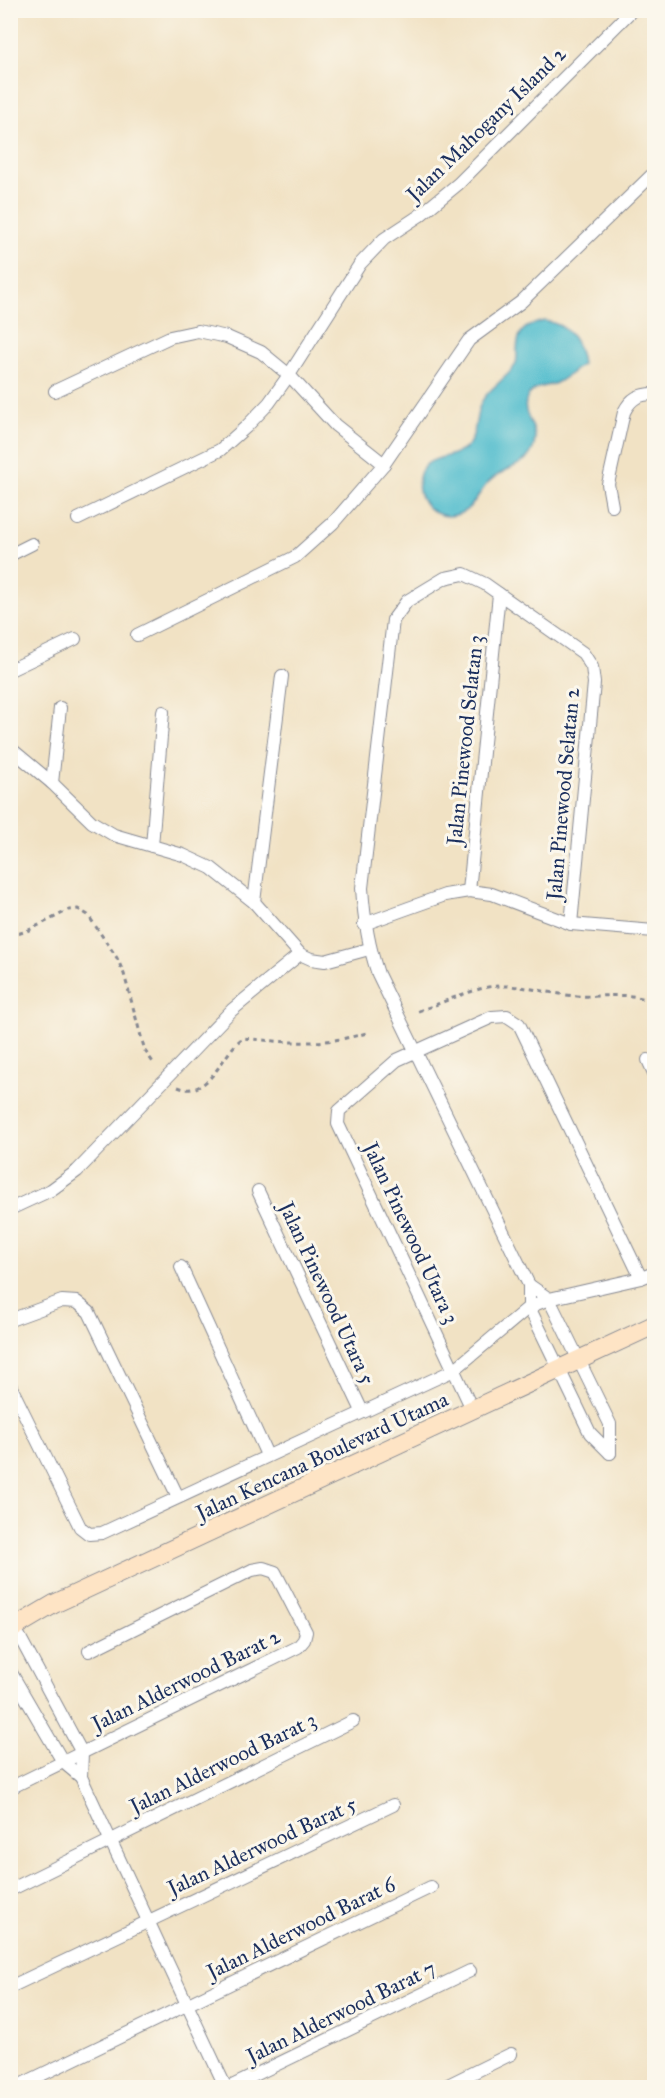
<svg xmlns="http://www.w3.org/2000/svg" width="665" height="2098" font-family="'IM FELL Great Primer',serif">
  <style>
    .water { fill: #52bdcd; stroke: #367696; stroke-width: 1.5 }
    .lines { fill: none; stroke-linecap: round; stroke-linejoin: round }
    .street-casing { stroke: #868891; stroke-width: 14 }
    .secondary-casing { stroke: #868891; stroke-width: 20 }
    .path { stroke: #868891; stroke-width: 3; stroke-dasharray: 4.5 4.5; stroke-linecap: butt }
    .street { stroke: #fff; stroke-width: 12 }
    .secondary { stroke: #fee4c5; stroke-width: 18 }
    .labels { text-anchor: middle; stroke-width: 6; stroke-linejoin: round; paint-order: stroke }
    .street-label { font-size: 21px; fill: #1b2f5e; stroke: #fbf7ec }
  </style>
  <rect width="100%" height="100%" fill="#fbf7ec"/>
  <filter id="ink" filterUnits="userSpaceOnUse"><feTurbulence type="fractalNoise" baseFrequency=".0167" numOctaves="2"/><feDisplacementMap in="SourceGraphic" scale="12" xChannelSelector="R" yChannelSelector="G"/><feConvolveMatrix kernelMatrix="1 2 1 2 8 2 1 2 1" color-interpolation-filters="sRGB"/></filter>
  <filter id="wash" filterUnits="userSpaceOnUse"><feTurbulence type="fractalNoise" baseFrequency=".008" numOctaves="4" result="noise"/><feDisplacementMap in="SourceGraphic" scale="24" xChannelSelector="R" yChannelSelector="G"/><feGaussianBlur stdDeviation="1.35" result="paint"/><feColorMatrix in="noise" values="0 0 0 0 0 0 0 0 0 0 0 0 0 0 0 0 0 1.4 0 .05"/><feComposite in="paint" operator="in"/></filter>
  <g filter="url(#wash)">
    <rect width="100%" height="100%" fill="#f1e2c4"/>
    <path class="water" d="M544 321C568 324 579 340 582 364 574 371 566 378 556 383 547 387 534 386 528 396 519 412 536 424 535 439 533 467 507 465 491 480 479 490 475 507 461 513 438 524 414 502 419 478 424 451 456 462 469 444 478 431 474 415 482 401 489 388 509 377 516 364 517 360 517 354 517 350 518 329 525 326 544 321Z"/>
  </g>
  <g filter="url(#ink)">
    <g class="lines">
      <defs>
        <g id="street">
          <polyline points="55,391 170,337 198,331 227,337 261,352 289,375 335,425 384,464"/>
          <path d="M612 506 608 484 624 412C631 398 639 394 654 394"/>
          <polyline points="78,519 220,450 246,427 269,403 289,375 360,264 384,239 419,216 458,184 632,10"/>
          <polyline points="10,555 32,544"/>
          <polyline points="137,635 295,557 333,523 384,464 469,340 521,302 654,173"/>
          <polyline points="10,670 75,639"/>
          <polyline points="10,748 52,783 92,822 114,835 183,855 211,868 254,902 300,954 311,959 325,961 369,949"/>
          <polyline points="52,783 60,708"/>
          <polyline points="152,846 163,712"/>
          <polyline points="469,891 499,594"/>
          <polyline points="254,902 282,676"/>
          <polyline points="364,924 445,895 469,891 492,894 571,924 654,931"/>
          <path d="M571 924 594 683 592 667 583 653 485 584 464 574 445 578 407 601 393 620 362 888C364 919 368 945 378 974L529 1285V1307L590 1433 610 1453"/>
          <polyline points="648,1060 654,1073"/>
          <polyline points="258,1191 362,1411"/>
          <polyline points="10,1209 51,1190 77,1171 232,1010 300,954"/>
          <polyline points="181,1267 267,1455"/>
          <polyline points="529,1285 549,1299 610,1424 610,1453"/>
          <polyline points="10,1320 62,1301 77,1302 89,1312 178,1497"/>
          <polyline points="10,1385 80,1527 89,1534 102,1533 454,1370 529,1307 549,1299 641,1278 654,1273"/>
          <polyline points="473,1411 338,1124 339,1111 397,1060 492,1017 507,1016 519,1024 641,1278"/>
          <polyline points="10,1619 82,1753 81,1777"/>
          <polyline points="10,1671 63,1762 81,1777 226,2088"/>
          <polyline points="10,1788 298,1647 304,1640 306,1632 275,1572 263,1568 252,1570 89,1651"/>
          <polyline points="10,1890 353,1721"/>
          <polyline points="10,1987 393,1805"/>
          <polyline points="14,2088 431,1887"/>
          <polyline points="228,2088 470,1971"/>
          <polyline points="442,2088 511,2054"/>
        </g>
        <polyline id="secondary" points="10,1630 54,1604 654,1325"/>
      </defs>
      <use href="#street" class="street-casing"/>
      <use href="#secondary" class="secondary-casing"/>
      <g class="path">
        <polyline points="10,936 27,931 69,910 78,909 88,915 117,958 124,974 145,1051 155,1065"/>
        <path d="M418 1011C440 1004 462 993 484 988 514 981 546 994 577 996 602 998 631 990 654 1003"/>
        <path d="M178 1087C210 1100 222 1052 243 1038 290 1043 324 1046 370 1032"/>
      </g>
      <use href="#street" class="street"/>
      <use href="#secondary" class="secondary"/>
    </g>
  </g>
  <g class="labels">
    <g class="street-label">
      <text transform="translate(486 124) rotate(-44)" y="7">Jalan Mahogany Island 2</text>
      <text transform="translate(465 740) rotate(-84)" y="7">Jalan Pinewood Selatan 3</text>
      <text transform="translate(563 794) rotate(-85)" y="7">Jalan Pinewood Selatan 2</text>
      <text transform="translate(411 1233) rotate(65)" y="7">Jalan Pinewood Utara 3</text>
      <text transform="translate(327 1293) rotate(65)" y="7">Jalan Pinewood Utara 5</text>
      <text transform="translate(322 1456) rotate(-25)" y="7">Jalan Kencana Boulevard Utama</text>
      <text transform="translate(186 1680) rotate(-26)" y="7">Jalan Alderwood Barat 2</text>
      <text transform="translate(223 1763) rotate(-26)" y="7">Jalan Alderwood Barat 3</text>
      <text transform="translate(262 1846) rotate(-25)" y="7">Jalan Alderwood Barat 5</text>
      <text transform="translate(301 1928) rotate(-26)" y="7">Jalan Alderwood Barat 6</text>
      <text transform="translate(341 2012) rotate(-26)" y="7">Jalan Alderwood Barat 7</text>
    </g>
  </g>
  <rect width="665" height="2098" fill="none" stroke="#fbf7ec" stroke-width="36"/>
</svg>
